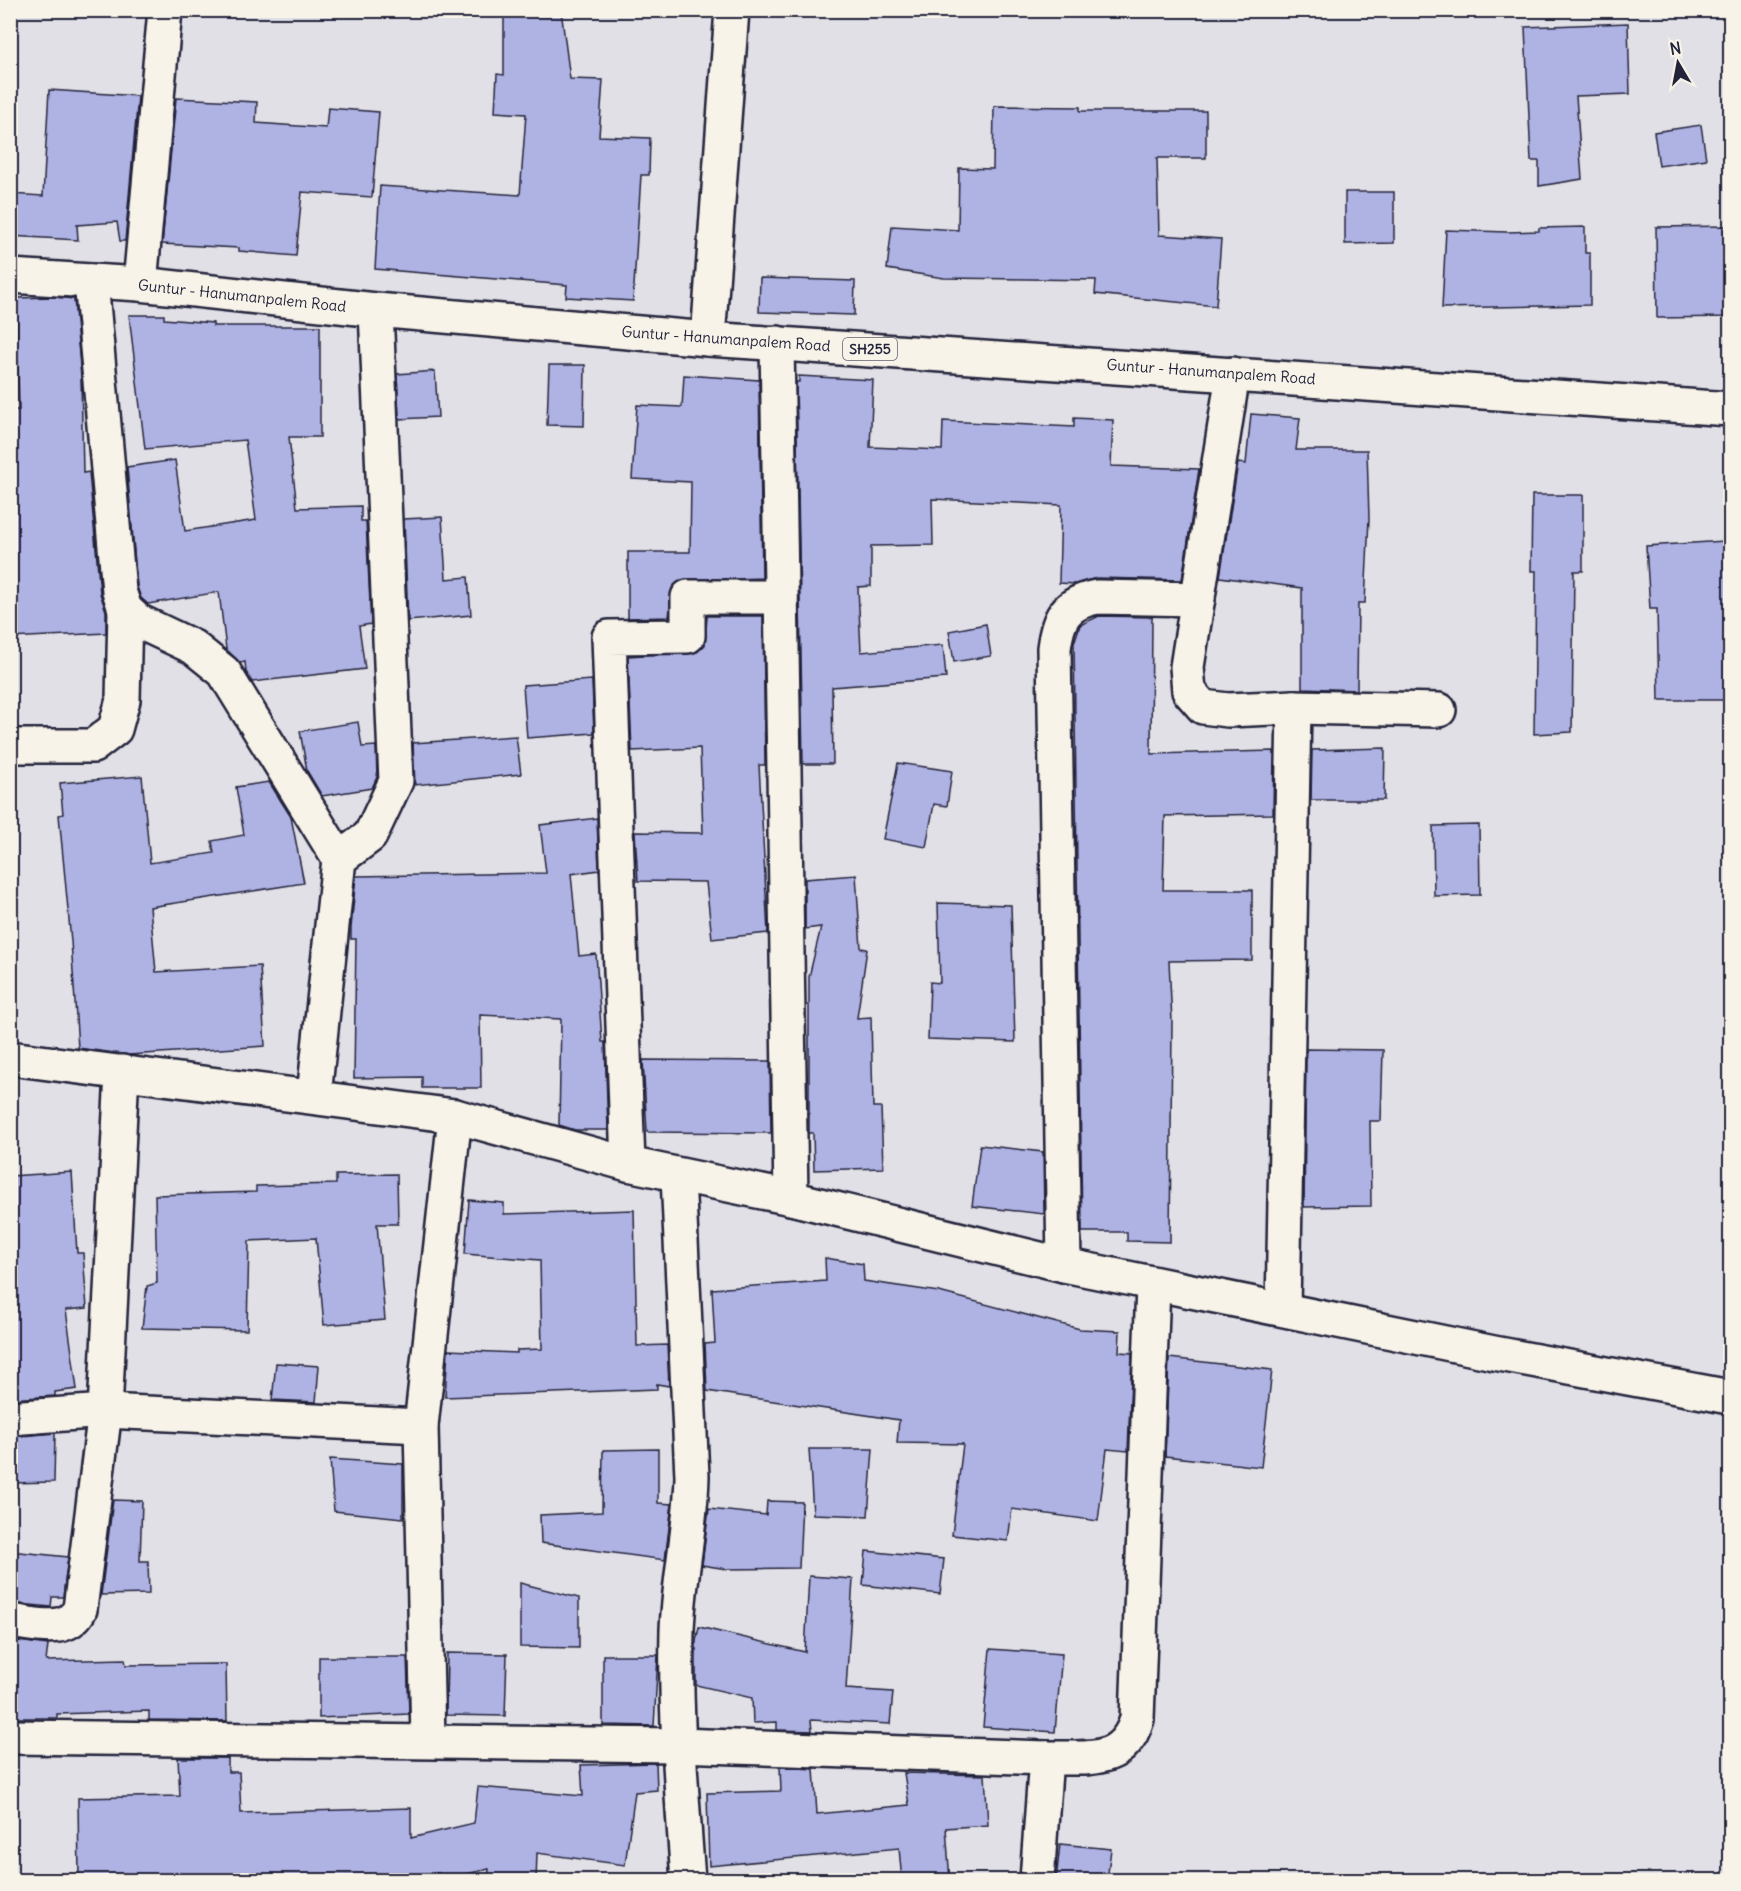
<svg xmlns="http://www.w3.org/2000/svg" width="1741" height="1891" font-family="Delius,sans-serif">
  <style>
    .building { fill: #afb3e4; stroke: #22223b; stroke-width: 1.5 }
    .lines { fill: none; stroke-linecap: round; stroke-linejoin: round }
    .minor-casing { stroke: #22223b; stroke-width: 38 }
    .primary-casing { stroke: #22223b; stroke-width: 38 }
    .minor { stroke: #f7f3e8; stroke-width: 33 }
    .primary { stroke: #f7f3e8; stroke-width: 33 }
    .labels { text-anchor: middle; stroke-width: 5; stroke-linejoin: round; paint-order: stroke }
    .shield { fill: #f7f3e8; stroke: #62616f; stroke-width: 1.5 }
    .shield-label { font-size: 14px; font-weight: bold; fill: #22223b }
    .street-label { font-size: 15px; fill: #22223b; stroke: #f7f3e8 }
  </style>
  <rect width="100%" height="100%" fill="#e1e0e7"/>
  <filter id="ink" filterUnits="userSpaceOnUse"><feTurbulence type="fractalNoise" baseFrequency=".0167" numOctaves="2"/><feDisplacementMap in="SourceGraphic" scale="12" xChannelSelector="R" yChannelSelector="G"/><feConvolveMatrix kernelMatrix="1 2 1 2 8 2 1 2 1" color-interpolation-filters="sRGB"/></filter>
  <g filter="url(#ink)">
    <g class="building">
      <polygon points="504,10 561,10 570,79 603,80 599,136 650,138 649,175 641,175 633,301 566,297 567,285 375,269 380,186 520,195 526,114 495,112 497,74 504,75"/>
      <polygon points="1628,23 1630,94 1576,96 1582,179 1539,186 1539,161 1531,161 1525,27"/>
      <polygon points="49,90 138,96 125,241 120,241 117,222 77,225 78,240 10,236 10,194 43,196"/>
      <polygon points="176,98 257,102 256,123 326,128 328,108 379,112 372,197 302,192 296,256 239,251 239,248 162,244"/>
      <polygon points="994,106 1080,107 1080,111 1206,111 1206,158 1157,158 1159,235 1221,239 1216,306 1095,294 1096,280 944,278 887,269 892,226 958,230 959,168 993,169"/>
      <polygon points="1701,125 1706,159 1659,166 1654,132"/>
      <polygon points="1345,192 1394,192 1394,243 1345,244"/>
      <polygon points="1731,226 1731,317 1657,318 1656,227"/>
      <polygon points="1585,227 1585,253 1590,253 1590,305 1442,308 1446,230 1507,232 1539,231 1539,228"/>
      <polygon points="760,278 855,281 854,315 759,312"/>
      <polygon points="54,297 74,299 81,377 83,473 89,472 100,593 106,611 106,633 10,638 10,410 19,410 16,298"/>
      <polygon points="129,315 164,315 164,319 213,323 213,326 320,326 320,437 289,437 297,508 361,506 361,521 366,521 371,624 359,626 365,669 252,682 246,672 245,662 240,663 226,649 219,592 148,604 141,598 137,587 127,467 175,460 185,531 256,520 245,440 145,449"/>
      <polygon points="549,365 585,365 584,426 547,425"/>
      <polygon points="435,371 438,417 399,419 397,374"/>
      <polygon points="684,375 759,380 762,578 679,581 672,588 669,617 628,618 628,552 690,552 691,482 632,479 637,405 682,407"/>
      <polygon points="799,376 873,380 870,447 942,450 943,421 1074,427 1074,418 1113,420 1111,466 1199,469 1182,580 1097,578 1075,584 1059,583 1061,505 932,499 933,545 871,546 871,586 858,587 861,652 943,645 946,678 832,687 833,764 803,764 796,382 799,382"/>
      <polygon points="1251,414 1300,418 1296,450 1367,450 1369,518 1365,603 1358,603 1357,690 1302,688 1302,588 1220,577 1238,463 1246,464"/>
      <polygon points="1532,495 1583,495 1583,571 1574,571 1572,732 1534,734 1536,571 1531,571"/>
      <polygon points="442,517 446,579 468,577 471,615 408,621 404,519"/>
      <polygon points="1725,541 1729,604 1729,700 1659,700 1657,609 1650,609 1646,546"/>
      <polygon points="707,616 763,616 765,765 759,765 768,933 712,939 706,882 638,881 635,832 703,833 700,748 632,751 628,656 697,652 705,645"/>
      <polygon points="1099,616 1152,617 1151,754 1274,751 1273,814 1165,816 1163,890 1252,890 1252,960 1169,961 1172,1022 1170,1242 1127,1241 1127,1232 1082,1232 1074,643 1080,625"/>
      <polygon points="986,624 991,656 954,662 949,631"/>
      <polygon points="592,680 594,733 527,738 523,685"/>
      <polygon points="358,722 362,747 376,746 377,777 372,788 322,796 307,771 300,731"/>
      <polygon points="516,736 521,774 415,785 413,743"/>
      <polygon points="1385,748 1384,800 1311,800 1312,750"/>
      <polygon points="898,763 952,771 947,806 934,804 926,847 883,839"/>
      <polygon points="142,776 150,863 214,853 212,841 244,835 236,787 269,782 291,817 304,883 150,907 156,972 260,966 265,1046 129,1055 78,1048 71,941 59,815 63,814 60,783"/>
      <polygon points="597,818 599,870 571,874 579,956 596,954 602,1042 605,1042 608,1130 575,1130 559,1125 561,1019 480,1015 481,1088 422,1088 422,1077 354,1078 356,939 351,939 351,928 356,876 546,873 540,825"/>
      <polygon points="1479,825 1480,895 1434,896 1433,826"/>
      <polygon points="856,875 861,948 867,949 857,1018 871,1017 873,1107 881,1107 883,1168 814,1170 813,1133 809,1133 809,977 821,927 805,929 805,879"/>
      <polygon points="938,903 1011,905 1015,1042 928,1039 930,982 940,983"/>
      <polygon points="1306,1049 1383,1050 1381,1121 1370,1121 1371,1206 1304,1207"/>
      <polygon points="643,1060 770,1061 771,1133 647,1132"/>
      <polygon points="980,1145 1043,1152 1044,1214 972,1206"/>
      <polygon points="72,1172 77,1253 83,1253 87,1308 66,1310 77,1389 55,1392 55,1396 10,1399 10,1176"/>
      <polygon points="397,1174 398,1224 377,1224 385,1320 324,1325 316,1238 249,1241 247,1330 142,1328 147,1286 157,1283 155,1195 256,1192 256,1186 336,1184 336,1175"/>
      <polygon points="469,1200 504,1203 504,1214 634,1210 637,1346 667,1345 669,1386 657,1384 657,1389 445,1397 448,1350 517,1353 517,1350 542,1349 540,1260 465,1254"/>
      <polygon points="825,1258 863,1264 864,1281 939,1292 1080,1329 1120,1331 1119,1352 1132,1353 1128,1451 1107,1449 1098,1521 1012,1509 1008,1541 952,1535 963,1444 897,1443 899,1420 707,1391 705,1344 715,1343 712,1289 826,1281"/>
      <polygon points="1169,1358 1272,1370 1261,1467 1165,1456"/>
      <polygon points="276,1363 319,1366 316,1402 272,1400"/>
      <polygon points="55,1433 54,1482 10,1483 10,1437"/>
      <polygon points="658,1449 658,1503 672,1504 665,1560 541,1543 540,1515 602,1512 603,1450"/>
      <polygon points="809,1449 873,1449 868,1516 813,1514"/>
      <polygon points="330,1459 403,1464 403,1518 334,1511"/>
      <polygon points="113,1500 142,1501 140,1561 148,1561 149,1594 101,1595"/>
      <polygon points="767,1501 802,1502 799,1568 727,1569 702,1565 709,1509 766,1515"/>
      <polygon points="10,1551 68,1557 63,1597 52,1597 51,1607 10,1603"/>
      <polygon points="866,1551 944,1559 940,1594 863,1585"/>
      <polygon points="809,1576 853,1579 846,1689 893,1692 890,1724 811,1720 812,1731 777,1730 777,1722 753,1723 752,1698 696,1685 696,1641 699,1627 805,1652"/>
      <polygon points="520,1583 579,1598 579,1648 520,1647"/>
      <polygon points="10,1640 48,1645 46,1661 125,1659 126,1665 226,1664 227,1721 149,1720 149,1711 57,1714 57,1718 10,1718"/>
      <polygon points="990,1649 1062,1654 1055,1732 983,1727"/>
      <polygon points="447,1653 507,1654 505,1716 446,1715"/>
      <polygon points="603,1655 658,1655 654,1726 603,1725"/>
      <polygon points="319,1657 407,1657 409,1714 319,1718"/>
      <polygon points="178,1758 228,1758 228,1772 239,1772 241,1813 411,1808 411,1838 474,1823 478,1787 583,1796 581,1765 656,1763 657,1790 635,1792 625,1865 537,1853 536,1881 488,1881 489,1869 440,1880 439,1873 298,1878 298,1881 79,1881 78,1798 180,1796"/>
      <polygon points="780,1767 814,1769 817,1814 909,1805 904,1773 985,1775 988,1825 946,1828 950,1881 902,1881 899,1848 709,1866 707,1793 781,1791"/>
      <polygon points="1060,1844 1111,1849 1107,1881 1056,1881"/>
    </g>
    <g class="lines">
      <defs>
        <g id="minor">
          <polyline points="91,281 119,591 125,609 138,621 193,647 224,672 339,859"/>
          <polyline points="140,284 165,10"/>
          <polyline points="708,339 732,10"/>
          <polyline points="777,343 791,1198"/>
          <polyline points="1233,374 1187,667 1189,691 1203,707 1228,710 1294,707 1439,710"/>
          <polyline points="10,746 93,746 115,729 123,700 125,609"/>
          <polyline points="10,1058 455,1116 628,1164 791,1198 1064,1265 1494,1353 1730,1397"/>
          <polyline points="314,1096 339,859 370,836 396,781 376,310"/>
          <polyline points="628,1164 609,637 688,636 688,597 781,597"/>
          <path d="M678 1176 692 1476C691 1527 679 1578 677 1630 675 1714 682 1797 688 1880"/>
          <path d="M1064 1265 1054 648C1058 618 1065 603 1097 597L1198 599"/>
          <polyline points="1283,1309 1294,707"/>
          <polyline points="10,1418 105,1411 421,1426"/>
          <path d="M10 1621C35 1624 67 1635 80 1609L105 1411 122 1072"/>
          <path d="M10 1737 678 1745 1046 1758C1086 1757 1123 1766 1137 1719L1153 1285"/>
          <polyline points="428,1740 421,1426 455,1116"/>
          <polyline points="1037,1880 1046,1758"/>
        </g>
        <polyline id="primary" points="10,276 140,284 376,310 708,339 1730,409"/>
      </defs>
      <use href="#minor" class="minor-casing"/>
      <use href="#primary" class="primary-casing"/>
      <use href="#minor" class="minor"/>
      <use href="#primary" class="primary"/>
    </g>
  </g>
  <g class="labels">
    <rect class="shield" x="843" y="338" width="54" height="22" rx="4.5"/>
    <g class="shield-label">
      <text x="870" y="354">SH255</text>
    </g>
    <g class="street-label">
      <text transform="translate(242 296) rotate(6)" y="5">Guntur - Hanumanpalem Road</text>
      <text transform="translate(726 339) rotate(4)" y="5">Guntur - Hanumanpalem Road</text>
      <text transform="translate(1211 372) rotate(4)" y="5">Guntur - Hanumanpalem Road</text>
    </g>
  </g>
  <rect width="1741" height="1891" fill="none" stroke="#f7f3e8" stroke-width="36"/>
  <rect x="18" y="18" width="1705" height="1855" fill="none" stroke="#22223b" stroke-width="2" filter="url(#ink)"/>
  <g transform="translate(1678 63) rotate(350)" stroke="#f7f3e8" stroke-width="4.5" paint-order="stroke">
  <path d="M0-4.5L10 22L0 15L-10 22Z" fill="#22223b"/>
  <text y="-9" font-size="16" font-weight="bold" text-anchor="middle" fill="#22223b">N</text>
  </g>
</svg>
